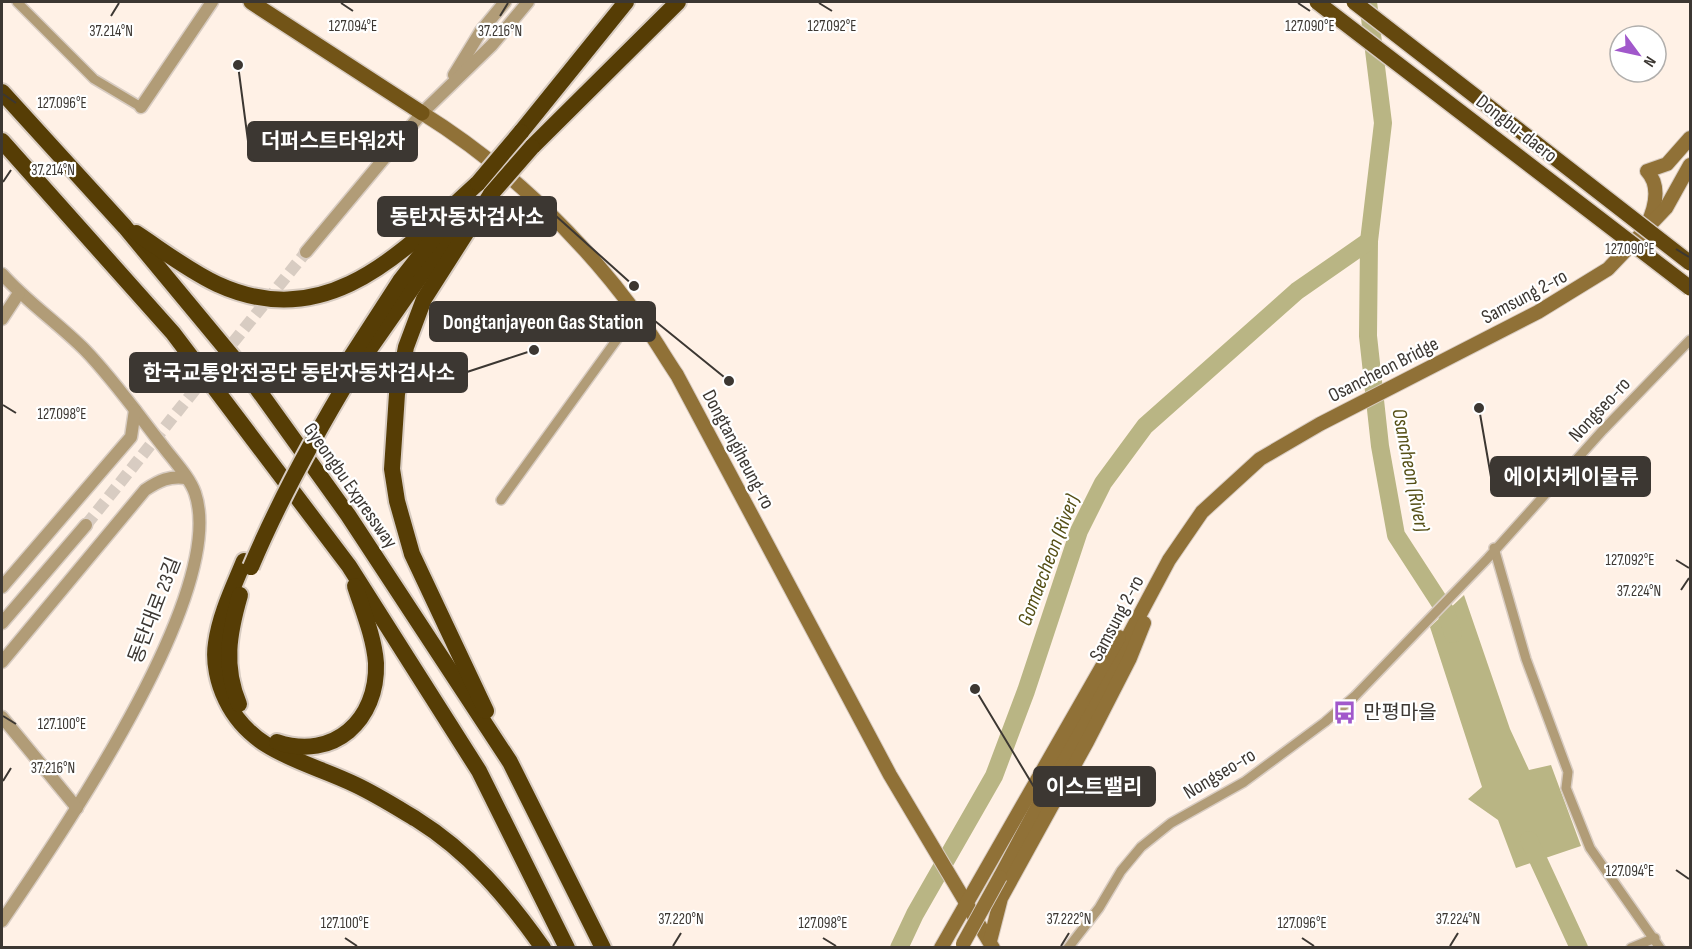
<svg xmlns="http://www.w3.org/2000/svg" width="1692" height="949" font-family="'Sofia Sans Condensed','Noto Sans KR',sans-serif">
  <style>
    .water { fill: #b9b584 }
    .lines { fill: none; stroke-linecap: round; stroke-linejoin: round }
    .river { stroke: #b9b584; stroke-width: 18 }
    .tertiary-tunnel { stroke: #d8ccc2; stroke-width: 12; stroke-dasharray: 12 6; stroke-linecap: butt }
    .minor-casing { stroke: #d8ccc2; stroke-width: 12 }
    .tertiary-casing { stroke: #d8ccc2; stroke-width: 15 }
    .secondary-casing { stroke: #d8ccc2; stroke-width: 16 }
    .primary-casing { stroke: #d8ccc2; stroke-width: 18 }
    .motorway-casing { stroke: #d8ccc2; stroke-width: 20 }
    .minor { stroke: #b19c77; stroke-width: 9 }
    .tertiary { stroke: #b19c77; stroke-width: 12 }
    .secondary { stroke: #907137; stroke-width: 14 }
    .primary { stroke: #725417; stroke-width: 15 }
    .motorway { stroke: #563d05; stroke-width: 16 }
    .secondary-bridge-casing { stroke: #d8ccc2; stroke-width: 16; stroke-linecap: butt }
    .trunk-bridge-casing { stroke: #d8ccc2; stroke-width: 18; stroke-linecap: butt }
    .motorway-bridge-casing { stroke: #d8ccc2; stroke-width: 20; stroke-linecap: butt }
    .secondary-bridge { stroke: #907137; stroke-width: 14 }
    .trunk-bridge { stroke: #64480e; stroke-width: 15 }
    .motorway-bridge { stroke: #563d05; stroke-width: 16 }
    .ticks { fill: none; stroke: #3c3732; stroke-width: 2 }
    .labels { text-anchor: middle; stroke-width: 4.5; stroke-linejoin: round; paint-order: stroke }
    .street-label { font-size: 20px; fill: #3c3732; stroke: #fff }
    .poi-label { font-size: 20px; fill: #3c3732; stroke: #fff; text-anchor: start }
    .water-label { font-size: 21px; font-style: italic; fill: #554f15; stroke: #fff }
    .ticks-label { font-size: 15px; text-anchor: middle; fill: #3c3732; stroke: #fff; stroke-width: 4.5; stroke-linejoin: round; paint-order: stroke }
    .leader { fill: none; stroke: #3c3732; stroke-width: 2 }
    .callout-dot { fill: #3c3732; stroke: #fff; stroke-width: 2 }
    .callout { fill: #3c3732; stroke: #3c3732; stroke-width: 2 }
    .callout-label { font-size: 21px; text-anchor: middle; font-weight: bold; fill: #fff }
  </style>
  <rect width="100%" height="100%" fill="#fff1e6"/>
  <polygon class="water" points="1464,595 1510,729 1529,770 1551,765 1581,846 1516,868 1498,820 1468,799 1482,787 1430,627"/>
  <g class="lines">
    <g class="river">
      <polyline points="1368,2 1383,123 1369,241 1368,336 1380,446 1396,535 1446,612 1453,634"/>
      <polyline points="1529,840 1579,948"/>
      <polyline points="899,948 915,914 994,776 1026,691 1079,531 1103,483 1145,426 1297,291 1369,241"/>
    </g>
    <polyline class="tertiary-tunnel" points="86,525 306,252"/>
    <defs>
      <g id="minor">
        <polyline points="17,2 94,79 141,107"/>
        <polyline points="501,500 636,313"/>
        <polyline points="1494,548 1526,659 1568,772 1566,788 1590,848 1660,948"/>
        <polyline points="1068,948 1099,908 1121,871 1141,847 1171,823 1244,782 1325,722 1355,696 1488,558 1603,430 1690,340"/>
        <polyline points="1631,948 1655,938"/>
      </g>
      <g id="tertiary">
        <polyline points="454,75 481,31 505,2"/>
        <polyline points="141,107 212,2"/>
        <polyline points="306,252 422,113 492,45 528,2"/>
        <path d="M2 274C27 302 58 323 85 350 113 379 137 413 162 445 173 460 189 476 195 493 229 592 58 838 2 921"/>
        <polyline points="2,319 19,293"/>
        <polyline points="2,587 131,437 135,410"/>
        <polyline points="2,623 86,525"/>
        <path d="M2 662 145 490C160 480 169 476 186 478"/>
        <polyline points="2,717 77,808"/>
      </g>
      <g id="secondary">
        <path d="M422 113C504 164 579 235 636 313 651 333 663 354 677 375L890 775 993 948"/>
        <path d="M1647 225C1655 208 1661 186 1647 171L1667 164 1690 138"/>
        <polyline points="1000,877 1169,560 1202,512 1260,459 1320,424 1538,312 1608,269 1666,208 1690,165"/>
        <polyline points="990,941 1001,898 1087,742 1130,658 1144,623"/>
        <polyline points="941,948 1119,637"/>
      </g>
      <polyline id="primary" points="251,2 422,113"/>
      <g id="motorway">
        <polyline points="2,92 125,227 246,373 348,515 510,762 603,948"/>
        <polyline points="521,132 626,2"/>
        <polyline points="2,141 173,333 349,566 479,771 567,948"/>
        <polyline points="532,147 678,2"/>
        <path d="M136 233C162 250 189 271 217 284 328 335 403 251 478 183"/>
        <polyline points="366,354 429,264 449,242"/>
        <polyline points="334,383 400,281 447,221"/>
        <path d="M244 561C233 588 220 614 216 643 213 662 218 684 226 700 252 754 307 761 356 785 377 795 396 807 416 819 469 852 507 897 543 948"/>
        <path d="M239 704C223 666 229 633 240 595"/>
        <polyline points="486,711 412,554 397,501 392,469 397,394 406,347 424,299 491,194"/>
        <path d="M277 742C334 761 378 720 376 663 374 637 363 611 355 586"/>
      </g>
    </defs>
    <use href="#minor" class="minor-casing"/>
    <use href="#tertiary" class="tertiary-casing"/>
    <use href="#secondary" class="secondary-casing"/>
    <use href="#primary" class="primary-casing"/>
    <use href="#motorway" class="motorway-casing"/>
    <use href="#minor" class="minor"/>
    <use href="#tertiary" class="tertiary"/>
    <use href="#secondary" class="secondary"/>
    <use href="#primary" class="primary"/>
    <use href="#motorway" class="motorway"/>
    <defs>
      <polyline id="secondary-bridge" points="963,944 1000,877"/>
      <g id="trunk-bridge">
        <polyline points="1317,2 1690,288"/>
        <polyline points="1354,2 1690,263"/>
      </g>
      <g id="motorway-bridge">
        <polyline points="478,183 521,132"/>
        <polyline points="491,194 532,147"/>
        <path d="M251 567C280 498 315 435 353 372"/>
      </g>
    </defs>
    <use href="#secondary-bridge" class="secondary-bridge-casing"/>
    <use href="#trunk-bridge" class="trunk-bridge-casing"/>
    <use href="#motorway-bridge" class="motorway-bridge-casing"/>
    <use href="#secondary-bridge" class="secondary-bridge"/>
    <use href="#trunk-bridge" class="trunk-bridge"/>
    <use href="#motorway-bridge" class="motorway-bridge"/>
  </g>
  <path class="ticks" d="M341 3 353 11M819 3 832 11M1298 3 1310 11M111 16 119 3M500 16 508 3M3 94 16 103M3 182 11 170M1676 249 1689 257M3 405 16 413M1676 560 1689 568M1681 590 1689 578M3 716 16 724M3 781 11 768M1676 870 1689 879M345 938 357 946M823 938 836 946M1302 938 1314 946M673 946 681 933M1061 946 1069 933M1450 946 1458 933"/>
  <defs>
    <symbol id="bus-bare" viewBox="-9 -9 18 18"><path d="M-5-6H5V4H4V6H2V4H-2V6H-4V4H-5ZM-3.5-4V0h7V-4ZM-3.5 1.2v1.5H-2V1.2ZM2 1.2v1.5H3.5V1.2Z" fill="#a158cb" stroke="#fff" stroke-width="2.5" paint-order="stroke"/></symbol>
  </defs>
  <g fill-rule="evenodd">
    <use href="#bus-bare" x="1328" y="696" width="33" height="33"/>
  </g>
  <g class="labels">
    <g class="street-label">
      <text transform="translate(1517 128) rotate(38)" y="7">Dongbu-daero</text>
      <text transform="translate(1524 296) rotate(-28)" y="7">Samsung 2-ro</text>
      <text transform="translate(1383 369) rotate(-27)" y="7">Osancheon Bridge</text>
      <text transform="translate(1599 409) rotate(-47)" y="7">Nongseo-ro</text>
      <text transform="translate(739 449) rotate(62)" y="7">Dongtangiheung-ro</text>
      <text transform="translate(351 485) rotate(55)" y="7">Gyeongbu Expressway</text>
      <text transform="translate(154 610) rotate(-69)" y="7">동탄대로 23길</text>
      <text transform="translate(1116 618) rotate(-62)" y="7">Samsung 2-ro</text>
      <text transform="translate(1219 773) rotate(-31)" y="7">Nongseo-ro</text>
    </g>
    <g class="poi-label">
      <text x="1363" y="719">만평마을</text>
    </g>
    <g class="water-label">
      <text transform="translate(1411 470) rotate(79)" y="7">Osancheon (River)</text>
      <text transform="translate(1048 560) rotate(-69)" y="7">Gomaecheon (River)</text>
    </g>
  </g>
  <g class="ticks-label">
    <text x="832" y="31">127.092°E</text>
    <text x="353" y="31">127.094°E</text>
    <text x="1310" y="31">127.090°E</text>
    <text x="111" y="36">37.214°N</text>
    <text x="500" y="36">37.216°N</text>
    <text x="62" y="108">127.096°E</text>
    <text x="53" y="175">37.214°N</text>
    <text x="1630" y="254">127.090°E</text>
    <text x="62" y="419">127.098°E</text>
    <text x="1630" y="565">127.092°E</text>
    <text x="1639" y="596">37.224°N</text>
    <text x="62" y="729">127.100°E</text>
    <text x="53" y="773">37.216°N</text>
    <text x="1630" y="876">127.094°E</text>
    <text x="681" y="924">37.220°N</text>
    <text x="1069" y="924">37.222°N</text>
    <text x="1458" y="924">37.224°N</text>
    <text x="345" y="928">127.100°E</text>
    <text x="823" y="928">127.098°E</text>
    <text x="1302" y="928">127.096°E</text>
  </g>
  <path class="leader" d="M238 65L248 141M634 286L556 216M729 381L655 321M534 350L467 372M1479 408L1491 477M975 689L1034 787"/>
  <g class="callout-dot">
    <circle cx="238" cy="65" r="6"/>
    <circle cx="634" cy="286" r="6"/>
    <circle cx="729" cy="381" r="6"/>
    <circle cx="534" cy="350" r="6"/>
    <circle cx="1479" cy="408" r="6"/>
    <circle cx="975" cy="689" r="6"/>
  </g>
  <g class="callout">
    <rect x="248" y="122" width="169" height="39" rx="6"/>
    <rect x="378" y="197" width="178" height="39" rx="6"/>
    <rect x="430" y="302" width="225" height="39" rx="6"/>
    <rect x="130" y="353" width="337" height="39" rx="6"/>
    <rect x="1491" y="457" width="159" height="39" rx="6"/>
    <rect x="1034" y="767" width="121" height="39" rx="6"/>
  </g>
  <g class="callout-label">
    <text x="333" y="148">더퍼스트타워2차</text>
    <text x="467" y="224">동탄자동차검사소</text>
    <text x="543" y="329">Dongtanjayeon Gas Station</text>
    <text x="299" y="380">한국교통안전공단 동탄자동차검사소</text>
    <text x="1571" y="484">에이치케이물류</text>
    <text x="1094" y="794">이스트밸리</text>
  </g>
  <rect width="1692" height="949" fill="none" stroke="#3c3732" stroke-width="6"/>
  <g transform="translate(1638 54) rotate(123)"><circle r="28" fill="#ffffff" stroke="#b1afad" stroke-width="1.5"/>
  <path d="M0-4.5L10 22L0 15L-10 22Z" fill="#a158cb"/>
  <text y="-9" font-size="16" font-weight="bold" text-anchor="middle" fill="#3c3732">N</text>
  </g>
</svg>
